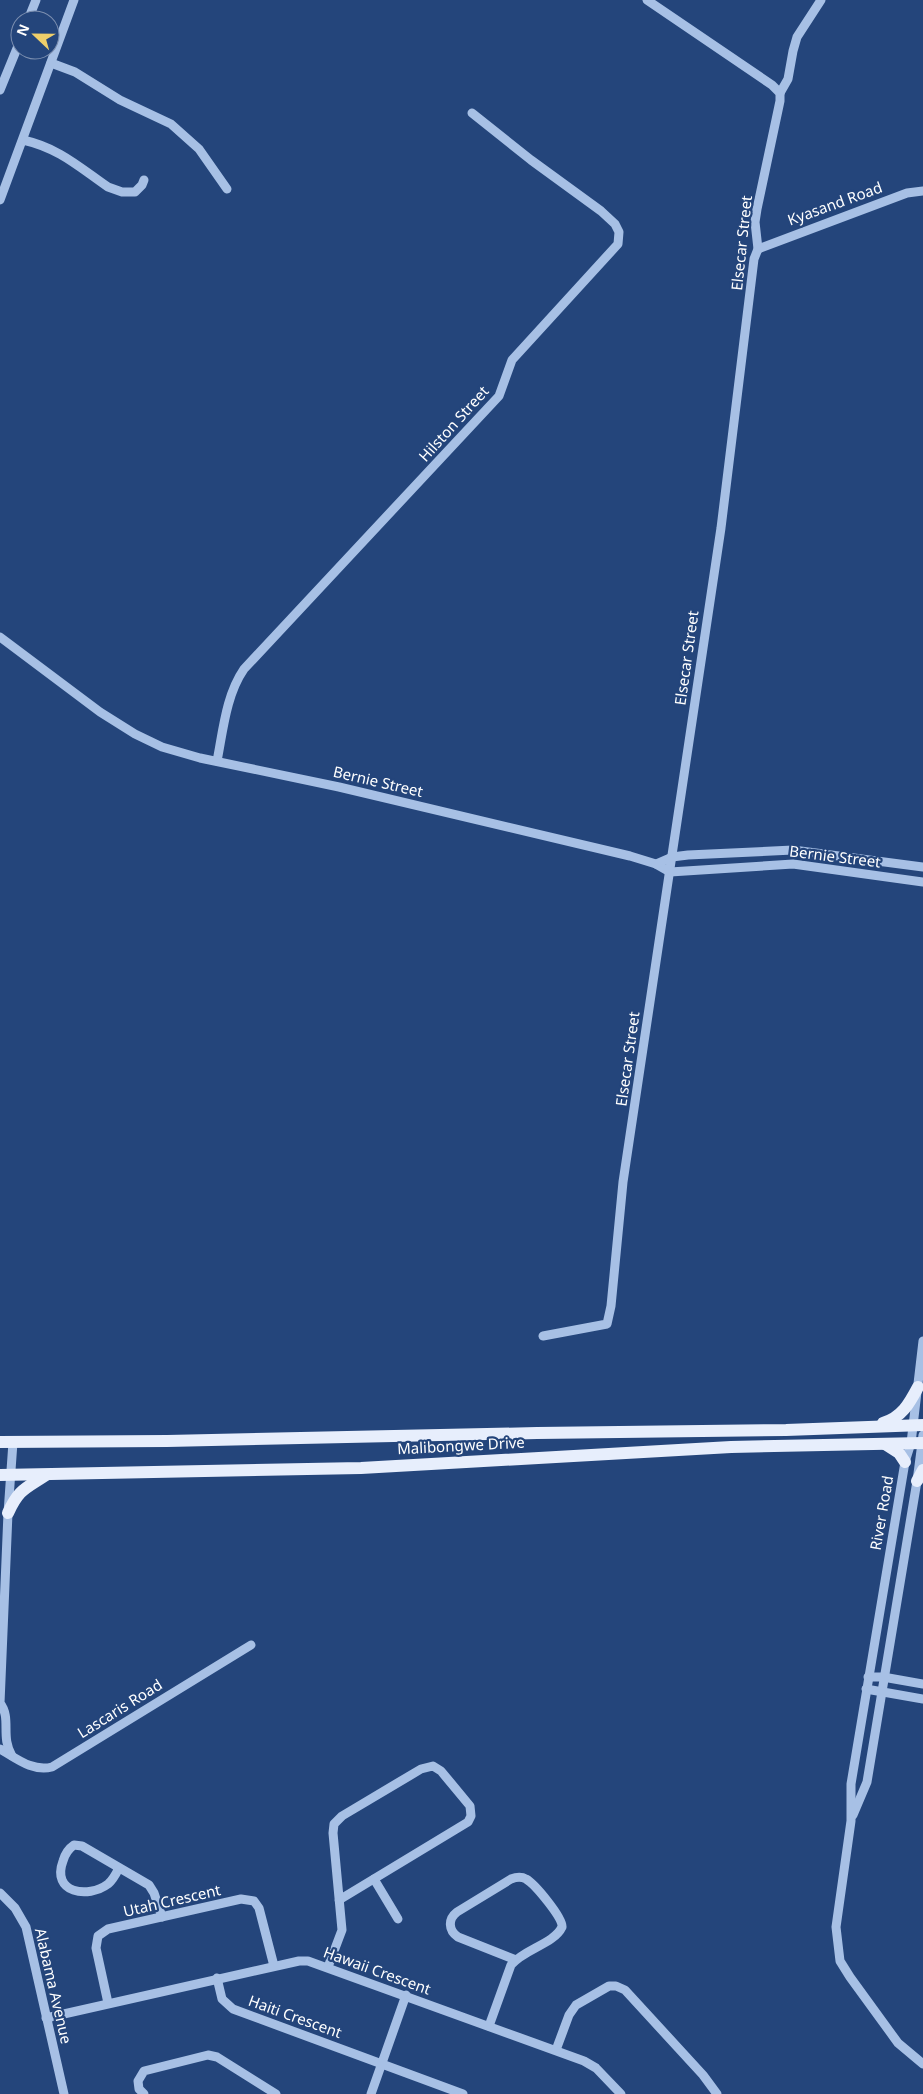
<svg xmlns="http://www.w3.org/2000/svg" width="923" height="2094" font-family="'Noto Sans',sans-serif">
  <style>
    .lines { fill: none; stroke-linecap: round; stroke-linejoin: round }
    .minor { stroke: #a7c0e5; stroke-width: 9 }
    .major { stroke: #e7eefc; stroke-width: 12 }
    .labels { text-anchor: middle; stroke-width: 4.5; stroke-linejoin: round; paint-order: stroke }
    .street-label { font-size: 15px; fill: #fff; stroke: #24457b }
  </style>
  <rect width="100%" height="100%" fill="#24457b"/>
  <g class="lines">
    <g class="minor">
      <polyline points="28,20 36,0"/>
      <polyline points="51,63 75,72 120,100 171,124 199,149 227,189"/>
      <polyline points="0,90 20,41"/>
      <polyline points="780,93 788,79 793,51 797,37 821,0"/>
      <path d="M23 140C59 148 79 167 108 187L122 192H135L142 185 144 180"/>
      <polyline points="0,200 74,0"/>
      <polyline points="758,249 907,193 923,191"/>
      <polyline points="0,637 100,712 135,734 162,747 200,758 339,787 630,856 656,864 670,872 793,864 923,882"/>
      <path d="M217 761C223 731 226 695 244 669L499 396 512 360 618 244 619 232 615 224 601 211 531 160 472 113"/>
      <polyline points="656,864 672,857 688,855 793,850 923,867"/>
      <polyline points="543,1336 607,1324 611,1306 623,1182 721,528 754,259 758,249 755,222 757,209 780,101 780,93 772,85 647,0"/>
      <polyline points="923,1341 911,1443 905,1462 851,1784 851,1821 836,1927 840,1961 850,1977 898,2043 923,2064"/>
      <polyline points="868,1677 883,1677 923,1684"/>
      <polyline points="866,1689 923,1699"/>
      <path d="M0 1749C16 1758 32 1772 52 1767L251 1645"/>
      <path d="M12 1756C0 1736 12 1719 0 1703L8 1513 13 1442"/>
      <polyline points="853,1815 867,1782 917,1481 923,1435"/>
      <path d="M119 1868C116 1874 113 1880 108 1884 88 1899 51 1893 63 1861 65 1854 68 1849 74 1845L82 1846 149 1885 154 1893 162 1917"/>
      <polyline points="374,1879 398,1919"/>
      <polyline points="0,1893 15,1908 26,1927 64,2094"/>
      <polyline points="328,1967 342,1930 333,1833 334,1824 342,1816 421,1769 433,1766 441,1771 470,1806 471,1816 468,1822 339,1900"/>
      <polyline points="217,1978 222,1999 233,2009 463,2094"/>
      <polyline points="108,2003 96,1948 98,1936 108,1929 241,1899 254,1901 259,1908 274,1966"/>
      <polyline points="46,2018 299,1961 308,1961 584,2061 596,2068 621,2094"/>
      <path d="M489 2026 511 1965C524 1949 554 1944 562 1927 563 1918 535 1884 526 1879 521 1876 516 1877 511 1879L457 1912C448 1919 448 1930 458 1937L516 1960"/>
      <polyline points="556,2050 569,2015 576,2005 609,1986 616,1986 625,1990 703,2075 717,2094"/>
      <polyline points="144,2094 139,2089 138,2081 144,2071 208,2055 217,2057 276,2094"/>
      <polyline points="371,2094 406,1995"/>
    </g>
    <g class="major">
      <path d="M883 1423C902 1417 909 1404 918 1387"/>
      <polyline points="0,1442 167,1441 537,1433 786,1430 923,1425"/>
      <polyline points="885,1444 899,1453 905,1462"/>
      <polyline points="0,1475 361,1468 731,1447 923,1443"/>
      <polyline points="917,1481 923,1470"/>
      <path d="M8 1513C19 1489 25 1489 46 1475"/>
    </g>
  </g>
  <g class="labels">
    <g class="street-label">
      <text transform="translate(835 204) rotate(-20)" y="5">Kyasand Road</text>
      <text transform="translate(742 243) rotate(-84)" y="5">Elsecar Street</text>
      <text transform="translate(454 424) rotate(-48)" y="5">Hilston Street</text>
      <text transform="translate(687 658) rotate(-82)" y="5">Elsecar Street</text>
      <text transform="translate(378 782) rotate(13)" y="5">Bernie Street</text>
      <text transform="translate(835 857) rotate(7)" y="5">Bernie Street</text>
      <text transform="translate(628 1059) rotate(-82)" y="5">Elsecar Street</text>
      <text transform="translate(461 1446) rotate(-3)" y="5">Malibongwe Drive</text>
      <text transform="translate(882 1513) rotate(-80)" y="5">River Road</text>
      <text transform="translate(120 1709) rotate(-32)" y="5">Lascaris Road</text>
      <text transform="translate(172 1901) rotate(-13)" y="5">Utah Crescent</text>
      <text transform="translate(377 1971) rotate(20)" y="5">Hawaii Crescent</text>
      <text transform="translate(53 1986) rotate(77)" y="5">Alabama Avenue</text>
      <text transform="translate(295 2017) rotate(20)" y="5">Haiti Crescent</text>
    </g>
  </g>
  <g transform="translate(35 35) rotate(292)"><circle r="24" fill="#24457b" stroke="#7c8fb0"/>
  <path d="M0-4L9 19L0 12L-9 19Z" fill="#efcf6a"/>
  <text y="-8" font-size="14" font-weight="bold" text-anchor="middle" fill="#ffffff">N</text>
  </g>
</svg>
